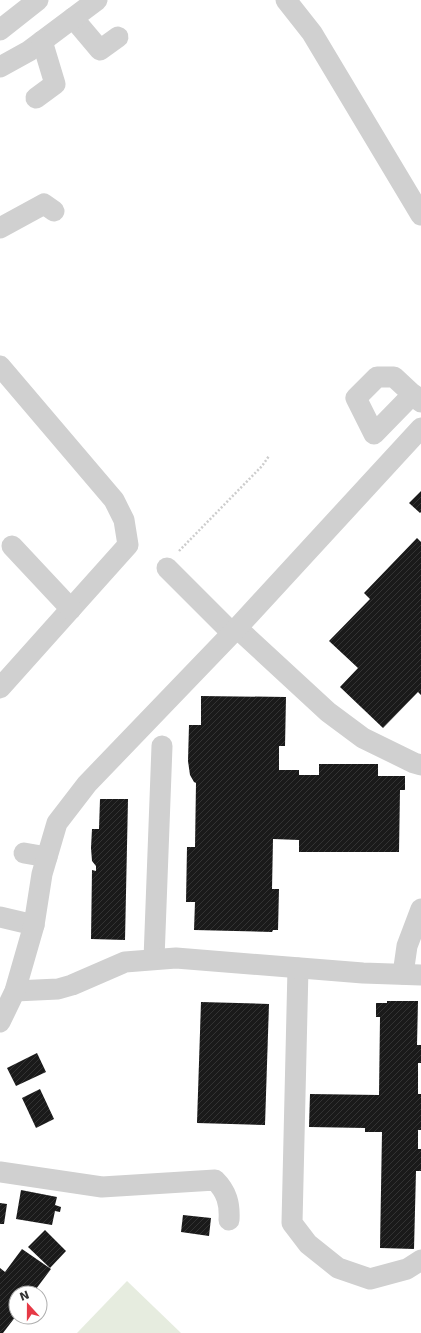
<svg xmlns="http://www.w3.org/2000/svg" width="421" height="1333" font-family="'DejaVu Sans',sans-serif">
  <style>
    .grass { fill: #e6ecdf }
    .building { fill: url(#building-hatch) }
    .lines { fill: none; stroke-linecap: round; stroke-linejoin: round }
    .path { stroke: #cdcdcd; stroke-width: 2.5; stroke-dasharray: 2 2; stroke-linecap: butt }
    .minor { stroke: #d0d0d0; stroke-width: 21 }
  </style>
  <defs>
    <pattern id="building-hatch" width="6" height="6" patternUnits="userSpaceOnUse"><rect width="6" height="6" fill="#1a1a1a"/><path d="M-1 1l2-2M0 6l6-6M5 7l2-2" fill="none" stroke="#333"/></pattern>
  </defs>
  <rect width="100%" height="100%" fill="#fff"/>
  <polygon class="grass" points="127,1281 181,1333 77,1333"/>
  <g class="building">
    <polygon points="421,491 421,512 420,513 409,503"/>
    <polygon points="417,538 421,542 421,695 418,692 383,728 340,687 358,668 329,641 370,599 364,593"/>
    <polygon points="201,696 286,697 285,746 279,746 279,770 299,770 299,775 319,775 319,764 378,764 378,776 405,776 405,790 400,790 399,852 299,852 299,840 273,839 272,889 279,889 278,930 273,930 272,932 194,930 195,902 186,902 187,847 195,847 196,783 194,782 190,775 188,761 189,725 201,725"/>
    <polygon points="100,799 128,799 125,940 91,939 92,870 96,871 96,866 92,861 91,848 92,829 99,829"/>
    <polygon points="387,1001 418,1001 417,1045 421,1045 421,1063 418,1063 418,1094 421,1094 421,1130 418,1130 418,1149 421,1149 421,1171 416,1171 414,1249 380,1248 382,1132 365,1132 365,1128 309,1127 310,1094 379,1095 380,1017 376,1017 376,1003 387,1003"/>
    <polygon points="201,1002 269,1004 265,1125 197,1123"/>
    <polygon points="37,1053 46,1072 16,1086 7,1068"/>
    <polygon points="40,1089 54,1119 36,1128 22,1098"/>
    <polygon points="21,1190 57,1197 55,1205 61,1207 60,1212 55,1211 52,1225 16,1219"/>
    <polygon points="0,1203 7,1204 4,1224 0,1224"/>
    <polygon points="183,1215 211,1218 209,1236 181,1232"/>
    <polygon points="45,1230 66,1251 50,1268 28,1247"/>
    <polygon points="22,1249 51,1269 33,1293 16,1293 16,1316 3,1333 0,1333 0,1268 5,1272"/>
  </g>
  <g class="lines">
    <polyline class="path" points="179,551 262,466 269,456"/>
    <g class="minor">
      <polyline points="286,0 312,33 421,215"/>
      <polyline points="73,18 100,50 118,37"/>
      <polyline points="0,30 38,0"/>
      <polyline points="0,67 29,51 97,0"/>
      <polyline points="36,98 55,84 42,41"/>
      <polyline points="0,228 44,204 54,211"/>
      <polyline points="0,366 114,500 124,520 128,545 0,688"/>
      <polyline points="413,394 374,434 356,398 377,377 394,377 421,402"/>
      <polyline points="12,546 71,609"/>
      <polyline points="167,568 232,633"/>
      <polyline points="237,628 328,712 363,738 414,763 421,765"/>
      <polyline points="24,853 47,857"/>
      <polyline points="0,917 34,925"/>
      <polyline points="154,959 162,746"/>
      <polyline points="298,968 292,1223 308,1244 338,1268 370,1279 407,1269 421,1260"/>
      <polyline points="403,974 407,946 421,909"/>
      <polyline points="15,991 58,989 72,985 125,962 176,958 363,973 421,975"/>
      <polyline points="0,1022 15,991 34,925 42,874 57,823 87,784 237,628 421,428"/>
      <path d="M0 1172 102 1187 215 1180C227 1192 230 1204 229 1220"/>
    </g>
  </g>
  <g transform="translate(28 1305) rotate(339)"><circle r="19" fill="#ffffff" stroke="#adadad"/>
  <path d="M0-3L7 15L0 10L-7 15Z" fill="#e63946"/>
  <text y="-6" font-size="11" font-weight="bold" text-anchor="middle" fill="#333333">N</text>
  </g>
</svg>
